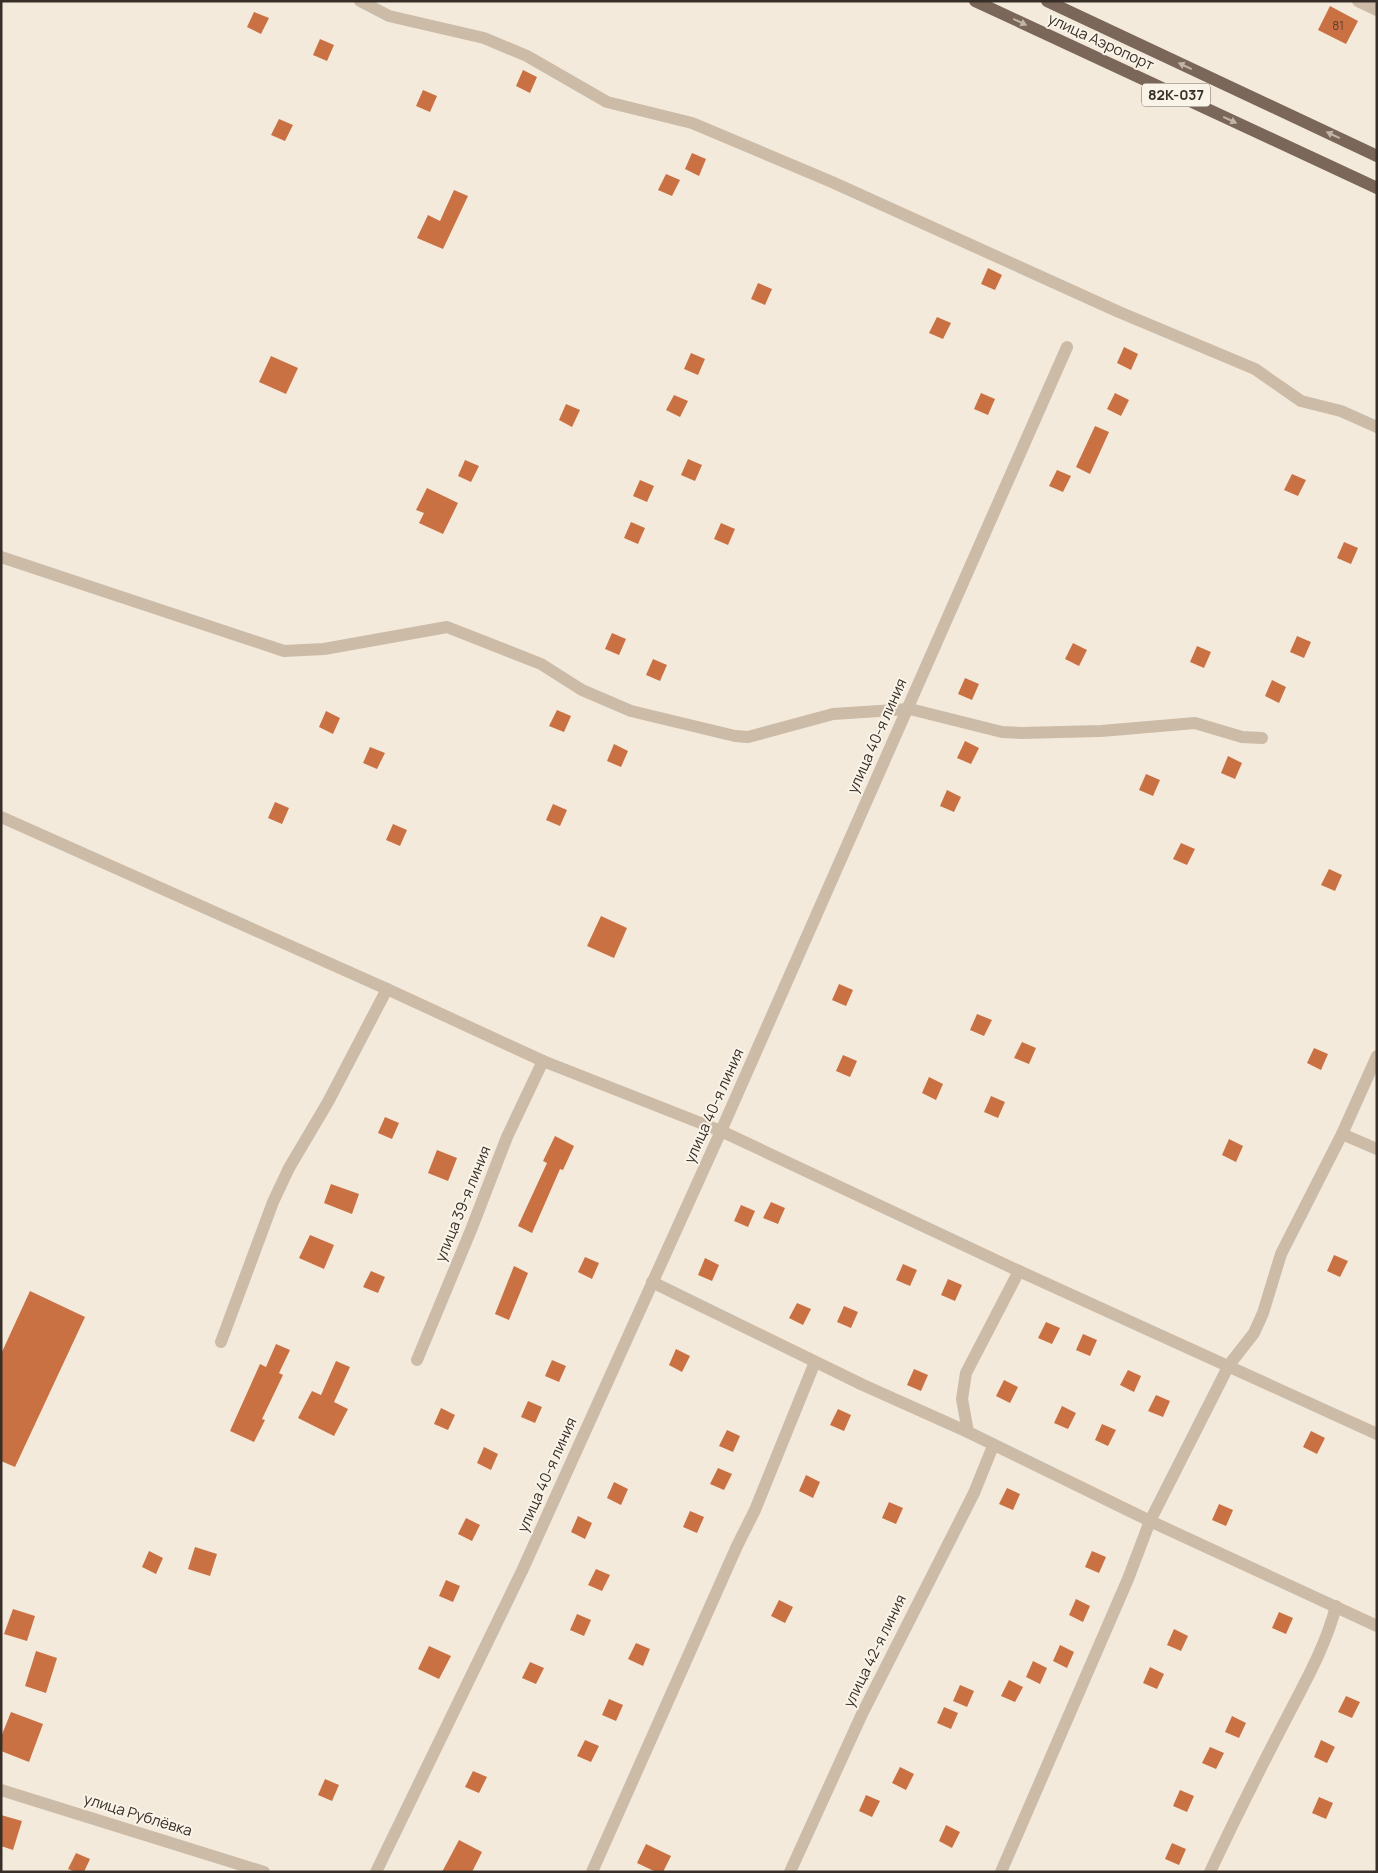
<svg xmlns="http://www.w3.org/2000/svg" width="1378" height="1873" font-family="Manrope,sans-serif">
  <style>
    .building { fill: #ca7143 }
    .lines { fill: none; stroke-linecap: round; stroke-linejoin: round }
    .street { stroke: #ccbba7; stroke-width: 12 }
    .primary { stroke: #7a6759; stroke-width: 12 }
    .oneway { fill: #c0b5a8 }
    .labels { text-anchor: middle; stroke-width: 4; stroke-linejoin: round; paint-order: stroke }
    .number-label { font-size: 12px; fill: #5c3f2f }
    .shield { fill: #faf4e8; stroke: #726962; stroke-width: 1 }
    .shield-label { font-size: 14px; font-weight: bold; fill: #382e28 }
    .street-label { font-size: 15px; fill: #382e28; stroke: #faf4e8 }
  </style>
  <rect width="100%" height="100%" fill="#f3eadc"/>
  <g class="building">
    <polygon points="1330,6 1358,21 1346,44 1318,30"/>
    <polygon points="254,12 269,18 261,34 247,27"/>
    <polygon points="320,39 334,45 327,61 313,55"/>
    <polygon points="523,70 537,77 530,93 516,86"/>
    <polygon points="423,90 437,96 430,112 416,106"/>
    <polygon points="279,119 293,125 285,141 271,135"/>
    <polygon points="692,153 706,159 699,176 685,169"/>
    <polygon points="666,174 680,180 672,196 658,190"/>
    <polygon points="454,190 468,196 443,249 417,238 428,215 440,221"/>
    <polygon points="988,268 1002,275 995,290 981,284"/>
    <polygon points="758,283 772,289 765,305 751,299"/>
    <polygon points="937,317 951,323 943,339 929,333"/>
    <polygon points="1124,347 1138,354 1131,370 1117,363"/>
    <polygon points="691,353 705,359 698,375 684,369"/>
    <polygon points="271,356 298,368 286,394 259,382"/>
    <polygon points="981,393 995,399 988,415 974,409"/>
    <polygon points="1115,393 1129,400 1121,416 1107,409"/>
    <polygon points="674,395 688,401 680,417 666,410"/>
    <polygon points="566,404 580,410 572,427 559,420"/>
    <polygon points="1095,426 1109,432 1090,474 1076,467"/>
    <polygon points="688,459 702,465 695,481 681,475"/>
    <polygon points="465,460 479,466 471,482 458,476"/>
    <polygon points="1057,470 1071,476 1063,492 1049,486"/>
    <polygon points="1292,474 1306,480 1298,496 1284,490"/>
    <polygon points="640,480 654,486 647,502 633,496"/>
    <polygon points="427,488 458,503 443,534 419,523 424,513 416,510"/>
    <polygon points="631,522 645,528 638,544 624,538"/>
    <polygon points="721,523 735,529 728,545 714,539"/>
    <polygon points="1344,542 1358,548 1351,564 1337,558"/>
    <polygon points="612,633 626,639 619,655 605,649"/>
    <polygon points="1297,636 1311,642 1304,658 1290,652"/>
    <polygon points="1073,643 1087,650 1079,666 1065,659"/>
    <polygon points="1197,646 1211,652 1204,668 1190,662"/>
    <polygon points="653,659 667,665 660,681 646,675"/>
    <polygon points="965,678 979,684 972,700 958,694"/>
    <polygon points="1272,680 1286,687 1279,703 1265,696"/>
    <polygon points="557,710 571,716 564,732 549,726"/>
    <polygon points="326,711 340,718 333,734 319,727"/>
    <polygon points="965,741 979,748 971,764 957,758"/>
    <polygon points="614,744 628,751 621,767 607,761"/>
    <polygon points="370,747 385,753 377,769 363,763"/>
    <polygon points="1228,756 1242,763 1235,779 1221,773"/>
    <polygon points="1146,774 1160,780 1153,796 1139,790"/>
    <polygon points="947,790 961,797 954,812 940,806"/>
    <polygon points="275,802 289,808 282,824 268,818"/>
    <polygon points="553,804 567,810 560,826 546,820"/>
    <polygon points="393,824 407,830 400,846 386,840"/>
    <polygon points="1181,843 1195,849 1187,865 1173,859"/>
    <polygon points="1329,869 1342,875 1335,891 1321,885"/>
    <polygon points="601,916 627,928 614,958 587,946"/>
    <polygon points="839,984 853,990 846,1006 832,1000"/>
    <polygon points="977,1014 992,1020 984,1036 970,1030"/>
    <polygon points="1022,1042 1036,1048 1029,1064 1014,1058"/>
    <polygon points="1314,1048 1328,1054 1321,1070 1307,1063"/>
    <polygon points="843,1055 857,1061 850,1077 836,1071"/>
    <polygon points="929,1077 943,1084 936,1100 922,1093"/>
    <polygon points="991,1096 1005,1102 998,1118 984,1112"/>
    <polygon points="385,1117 399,1123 392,1139 378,1133"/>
    <polygon points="555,1136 574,1146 563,1170 560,1169 532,1233 518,1226 547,1163 543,1161"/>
    <polygon points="1229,1139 1243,1146 1236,1162 1222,1155"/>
    <polygon points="437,1150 457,1158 448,1181 428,1173"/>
    <polygon points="331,1184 359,1194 352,1214 324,1203"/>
    <polygon points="771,1202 785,1208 778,1224 763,1218"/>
    <polygon points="741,1205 755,1211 748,1227 734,1221"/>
    <polygon points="310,1235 334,1245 324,1269 299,1258"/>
    <polygon points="1334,1255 1348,1261 1340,1277 1327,1271"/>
    <polygon points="585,1257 599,1263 592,1279 578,1272"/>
    <polygon points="705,1258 719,1265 712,1281 698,1275"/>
    <polygon points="903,1264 917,1270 910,1286 896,1280"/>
    <polygon points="514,1266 528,1273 509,1320 495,1314"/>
    <polygon points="371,1271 385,1277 378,1293 363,1287"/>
    <polygon points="948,1279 962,1285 955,1301 941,1295"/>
    <polygon points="30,1291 85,1317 15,1467 1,1461 1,1354"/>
    <polygon points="797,1303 811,1309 803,1325 789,1318"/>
    <polygon points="844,1306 858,1312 851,1328 837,1322"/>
    <polygon points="1046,1322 1060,1328 1052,1344 1038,1338"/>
    <polygon points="1083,1334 1097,1340 1090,1356 1076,1350"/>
    <polygon points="276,1344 290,1350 279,1373 283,1375 262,1419 265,1420 254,1442 230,1431 260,1364 266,1367"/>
    <polygon points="676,1349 690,1356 682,1372 669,1365"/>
    <polygon points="552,1360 566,1366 559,1382 545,1376"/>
    <polygon points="336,1361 350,1367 334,1402 348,1409 334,1436 298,1418 312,1391 321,1395"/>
    <polygon points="914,1369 928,1375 921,1391 907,1385"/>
    <polygon points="1128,1370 1141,1376 1134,1392 1120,1385"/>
    <polygon points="1004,1380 1018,1387 1010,1403 996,1396"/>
    <polygon points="1156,1395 1170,1401 1163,1417 1148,1411"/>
    <polygon points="528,1401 542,1407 535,1423 521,1417"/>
    <polygon points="1062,1406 1076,1413 1068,1429 1054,1423"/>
    <polygon points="441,1408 455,1415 448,1430 434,1424"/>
    <polygon points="838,1409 851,1415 844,1431 830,1425"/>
    <polygon points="1102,1424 1116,1430 1108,1446 1095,1440"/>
    <polygon points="727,1430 740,1436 733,1452 719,1446"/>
    <polygon points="1311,1431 1325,1438 1317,1454 1303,1447"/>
    <polygon points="484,1447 498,1454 491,1470 477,1463"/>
    <polygon points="718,1468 732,1474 724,1490 710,1484"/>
    <polygon points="806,1475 820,1482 813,1498 799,1491"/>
    <polygon points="614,1482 628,1489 621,1505 607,1498"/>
    <polygon points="1007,1488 1020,1494 1013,1510 999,1504"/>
    <polygon points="889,1502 903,1508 896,1524 882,1518"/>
    <polygon points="1219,1504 1233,1510 1226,1526 1212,1520"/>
    <polygon points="690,1511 704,1517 697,1533 683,1527"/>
    <polygon points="578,1516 592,1523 585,1539 571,1532"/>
    <polygon points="466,1518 480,1525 472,1541 458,1534"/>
    <polygon points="195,1547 217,1554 210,1576 188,1569"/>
    <polygon points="149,1551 163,1558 156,1574 142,1567"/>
    <polygon points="1092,1551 1106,1557 1099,1573 1085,1567"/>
    <polygon points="596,1569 610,1575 602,1591 588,1585"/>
    <polygon points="446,1580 460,1586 453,1602 439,1596"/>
    <polygon points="1076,1599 1090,1606 1083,1622 1069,1615"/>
    <polygon points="779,1600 793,1607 785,1623 771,1616"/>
    <polygon points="13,1609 35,1616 27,1641 4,1634"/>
    <polygon points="1279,1612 1293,1618 1286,1634 1272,1628"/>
    <polygon points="577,1614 591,1620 584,1636 570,1630"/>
    <polygon points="1174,1629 1188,1636 1181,1651 1167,1645"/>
    <polygon points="636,1643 650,1649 643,1666 628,1659"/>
    <polygon points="1060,1645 1074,1652 1067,1668 1053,1661"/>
    <polygon points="429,1646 451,1656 439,1679 418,1669"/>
    <polygon points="36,1651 57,1658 46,1693 25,1686"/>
    <polygon points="1033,1661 1047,1668 1040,1684 1026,1677"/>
    <polygon points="530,1662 544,1668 536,1684 522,1678"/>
    <polygon points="1150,1667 1164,1674 1157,1689 1143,1683"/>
    <polygon points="1009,1680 1023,1687 1015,1702 1001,1696"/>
    <polygon points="960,1685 974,1691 967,1707 953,1701"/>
    <polygon points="1346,1696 1360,1702 1352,1718 1338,1712"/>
    <polygon points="609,1699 623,1705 616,1721 602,1715"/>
    <polygon points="944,1707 958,1713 951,1729 937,1723"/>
    <polygon points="11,1712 43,1724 29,1762 1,1751 1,1737"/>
    <polygon points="1232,1716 1246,1723 1239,1738 1225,1732"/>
    <polygon points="585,1740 599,1746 591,1762 577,1756"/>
    <polygon points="1321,1740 1335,1747 1327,1763 1314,1757"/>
    <polygon points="1210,1747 1224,1753 1216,1769 1202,1763"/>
    <polygon points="900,1767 914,1774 906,1790 892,1783"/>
    <polygon points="473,1771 487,1777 479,1793 465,1787"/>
    <polygon points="325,1779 339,1785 332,1801 318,1795"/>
    <polygon points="1180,1790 1194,1796 1187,1812 1173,1806"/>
    <polygon points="866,1795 880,1801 872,1817 859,1811"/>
    <polygon points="1319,1797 1333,1803 1326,1819 1312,1813"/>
    <polygon points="1,1815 22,1821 13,1850 1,1846"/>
    <polygon points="946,1825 960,1832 952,1848 939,1841"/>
    <polygon points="459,1840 482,1852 472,1872 442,1872"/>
    <polygon points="1172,1843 1186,1849 1179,1865 1165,1859"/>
    <polygon points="646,1844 671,1856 663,1872 656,1872 637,1863"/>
    <polygon points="76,1853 90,1859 84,1872 76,1872 68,1869"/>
  </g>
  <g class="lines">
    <g class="street">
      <polyline points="360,1 389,16 484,38 527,56 607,102 692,123 832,182 1119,312 1255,369 1301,401 1341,411 1377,427"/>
      <polyline points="1358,1 1377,10"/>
      <polyline points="1,557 284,651 324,649 447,627 541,664 582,690 631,711 735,736 748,737 833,714 910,709 1002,732 1021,733 1101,731 1195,723 1242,737 1262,738"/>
      <polyline points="1,817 387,989 543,1061 721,1131 1019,1271 1377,1434"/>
      <polyline points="1342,1134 1377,1149"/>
      <polyline points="652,1282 863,1385 968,1432 1150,1521 1377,1626"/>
      <polyline points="221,1342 273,1202 289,1168 328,1102 387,989"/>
      <polyline points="417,1360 471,1230 507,1137 543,1061"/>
      <polyline points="968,1432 962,1399 966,1373 1019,1271"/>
      <polyline points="1,1790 264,1872"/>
      <polyline points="376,1872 522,1571 721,1131 1067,347"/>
      <polyline points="592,1872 737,1546 755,1510 815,1362"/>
      <polyline points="790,1872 862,1714 974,1493 993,1446"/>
      <polyline points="1001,1872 1128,1579 1150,1521 1229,1365 1254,1333 1263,1313 1281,1254 1342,1134 1377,1056"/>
      <path d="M1210 1872C1234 1821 1259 1771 1285 1721 1304 1684 1326 1646 1336 1606"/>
    </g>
    <g class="primary">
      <polyline points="975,1 1377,188"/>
      <polyline points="1047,1 1377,156"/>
    </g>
  </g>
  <defs><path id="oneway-solid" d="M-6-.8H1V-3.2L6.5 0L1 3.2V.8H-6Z" transform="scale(1.25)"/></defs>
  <g class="oneway">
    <use href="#oneway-solid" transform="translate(1020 22) rotate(25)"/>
    <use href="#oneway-solid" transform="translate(1185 66) rotate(-155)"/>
    <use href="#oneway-solid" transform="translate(1230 120) rotate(25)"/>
    <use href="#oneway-solid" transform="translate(1333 135) rotate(-155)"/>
  </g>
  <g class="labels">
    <g class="number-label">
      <text x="1338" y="30">81</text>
    </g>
    <rect class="shield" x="1142" y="83.5" width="68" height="23" rx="4"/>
    <g class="shield-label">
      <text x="1176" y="100">82К-037</text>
    </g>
    <g class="street-label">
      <text transform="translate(1101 42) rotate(25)" y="5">улица Аэропорт</text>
      <text transform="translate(877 736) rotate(-66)" y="5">улица 40-я линия</text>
      <text transform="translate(714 1106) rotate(-66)" y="5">улица 40-я линия</text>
      <text transform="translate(463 1204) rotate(-68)" y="5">улица 39-я линия</text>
      <text transform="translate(547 1475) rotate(-66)" y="5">улица 40-я линия</text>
      <text transform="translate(875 1651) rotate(-64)" y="5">улица 42-я линия</text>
      <text transform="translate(138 1815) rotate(17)" y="5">улица Рублёвка</text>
    </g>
  </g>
  <rect width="1378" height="1873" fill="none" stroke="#382e28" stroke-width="5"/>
</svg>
